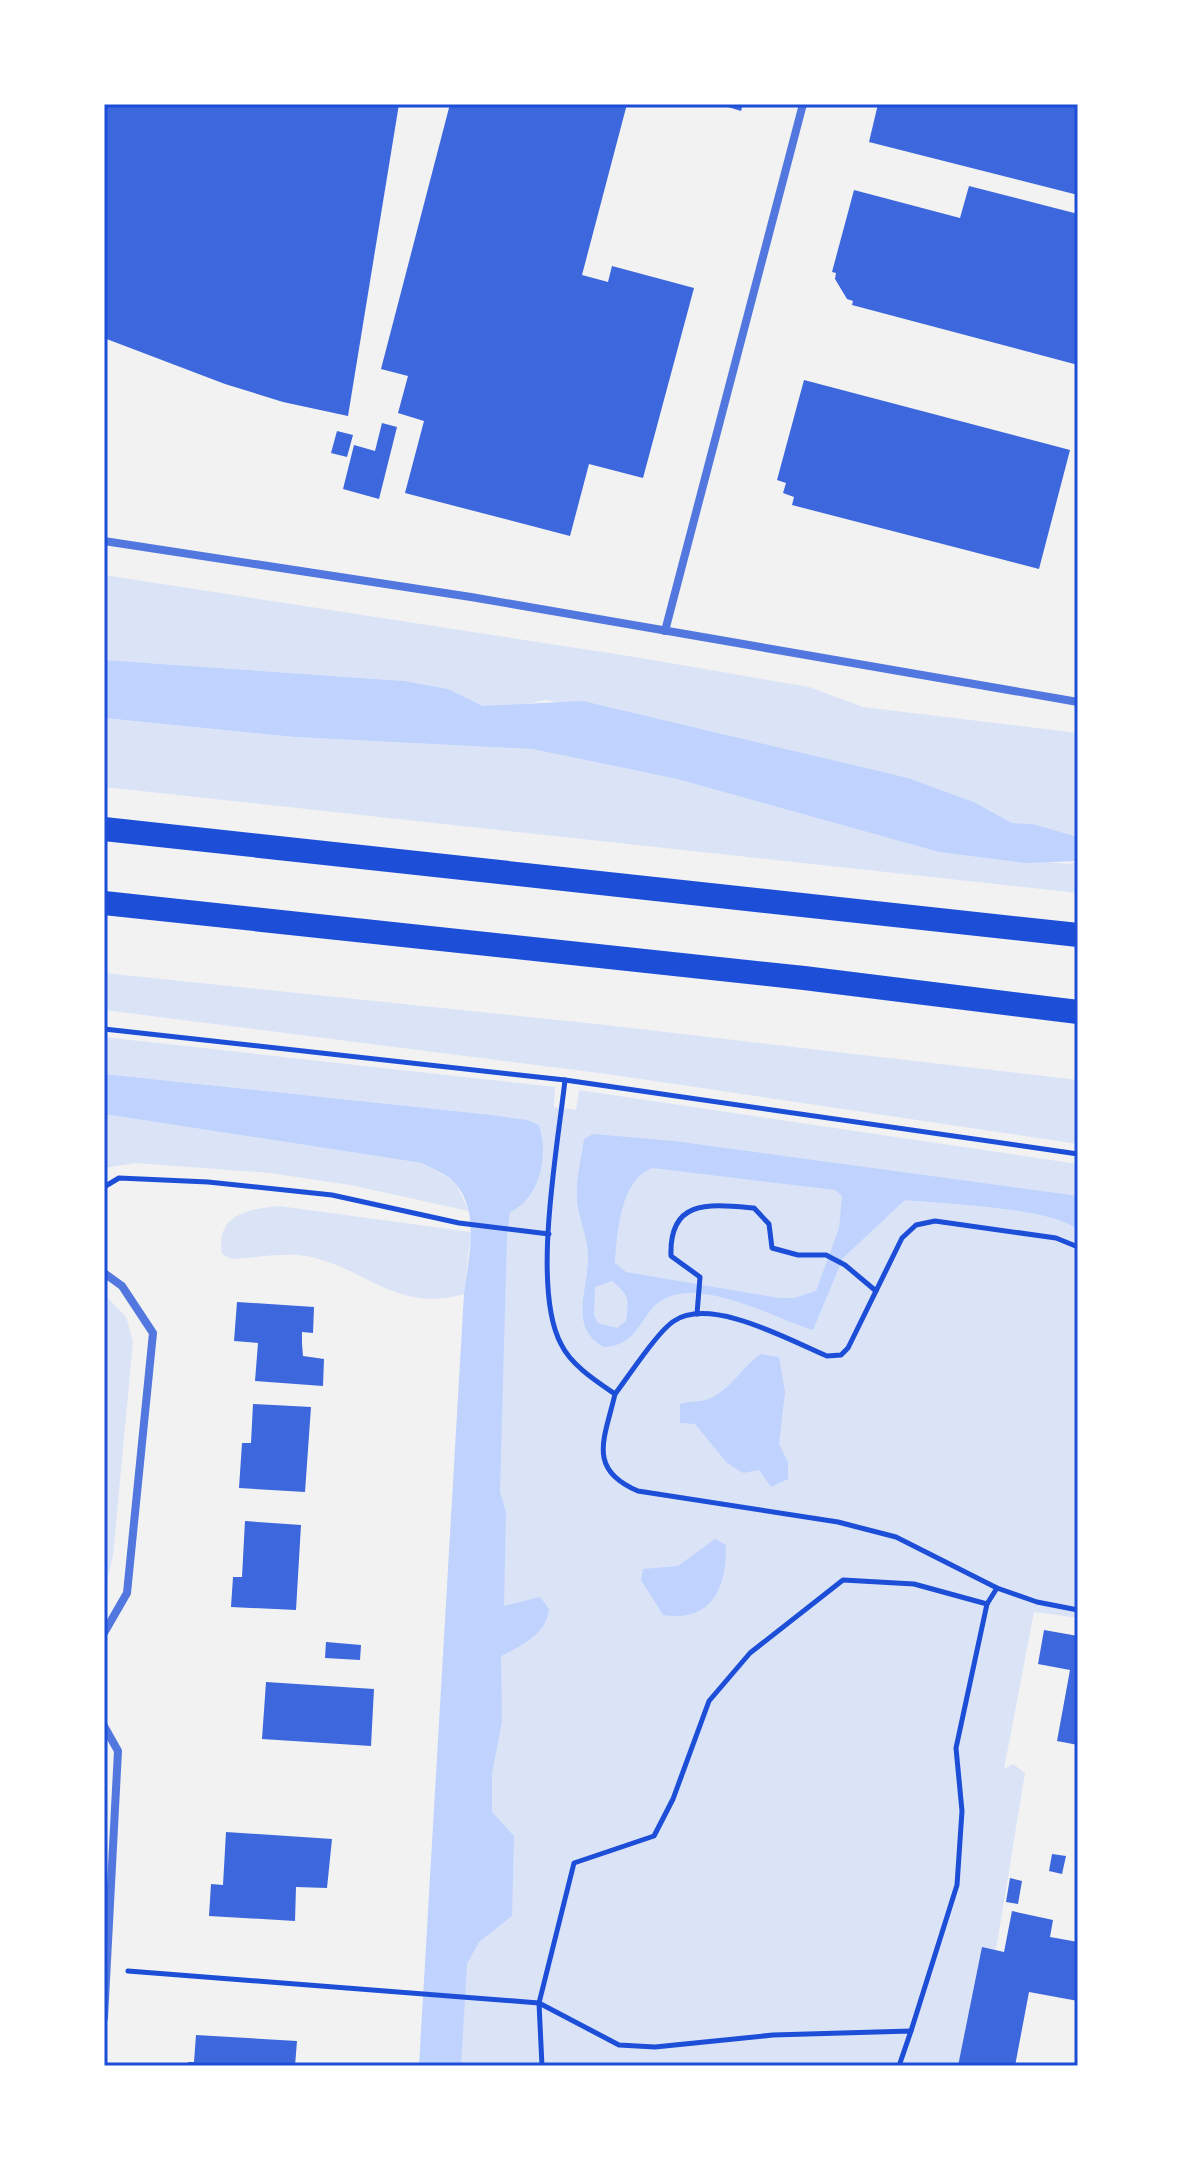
<svg xmlns="http://www.w3.org/2000/svg" width="1182" height="2170" font-family="Quicksand,sans-serif">
  <style>
    .green { fill: #dbe4f7 }
    .water { fill: #bfd3fe; fill-rule: evenodd }
    .building { fill: #3d67dc }
    .lines { fill: none; stroke-linecap: round; stroke-linejoin: round }
    .path { stroke: #1d4ed8; stroke-width: 5 }
    .minor { stroke: #5277de; stroke-width: 8 }
    .motorway { stroke: #1d4ed8; stroke-width: 24 }
    .neatline { fill: none; stroke: #1d4ed8; stroke-width: 3 }
  </style>
  <rect width="100%" height="100%" fill="#f2f2f2"/>
  <g class="green">
    <polygon points="104,575 635,657 809,687 863,707 1078,733 1078,837 1033,824 1012,823 974,802 908,778 546,700 515,706 483,706 448,689 405,681 104,660"/>
    <polygon points="104,718 294,737 532,749 677,779 939,852 1069,864 1078,861 1078,893 104,787"/>
    <polygon points="104,973 606,1025 1078,1080 1078,1144 607,1074 104,1010"/>
    <polygon points="104,1037 555,1087 554,1107 576,1110 579,1090 1078,1164 1078,1618 1034,1612 1004,1769 1013,1764 1025,1773 977,2066 433,2066 483,1114 104,1074"/>
    <polygon points="104,1114 422,1163 455,1182 469,1211 350,1185 270,1173 136,1163 104,1168"/>
    <path d="M279 1206 471 1232 464 1294C398 1314 365 1267 306 1256 283 1252 255 1258 232 1259L222 1254C215 1215 248 1209 279 1206Z"/>
    <polygon points="104,1294 126,1317 133,1341 113,1556 104,1594"/>
  </g>
  <g class="water">
    <polygon points="104,660 405,681 448,689 483,706 583,701 908,778 974,802 1012,823 1033,824 1078,837 1078,861 1025,863 939,852 677,779 532,749 294,737 104,718"/>
    <path d="M104 1074 483 1114 527 1120 539 1125C549 1156 540 1198 510 1212L507 1235 500 1492 506 1512 504 1606 540 1597 549 1609C547 1634 521 1646 501 1656L502 1721 492 1774V1812L514 1836 512 1916 479 1942 467 1964 461 2066H419L464 1294C468 1259 481 1213 455 1183 448 1175 432 1169 422 1163L104 1114Z"/>
    <path d="M593 1134 674 1141 1078 1196V1230C1052 1207 943 1204 905 1200L843 1258 813 1330C772 1318 684 1266 650 1311 635 1331 631 1345 604 1347 569 1329 587 1291 588 1262 589 1242 582 1227 578 1208 574 1185 581 1161 584 1139ZM653 1168 835 1190 842 1196 839 1228 816 1291 794 1298H779L626 1272 615 1263C617 1235 620 1178 653 1168ZM612 1281C630 1296 629 1299 626 1321L617 1328 598 1323 594 1315 595 1287Z"/>
    <path d="M761 1354 779 1357 785 1392 779 1444 788 1462V1479L771 1487 759 1470 743 1473 727 1463 695 1424 680 1423V1404C689 1401 699 1402 706 1400 731 1391 741 1367 761 1354Z"/>
    <path d="M715 1539 726 1545C727 1587 712 1623 663 1615L641 1580 643 1569 678 1566Z"/>
  </g>
  <g class="building">
    <polygon points="104,104 399,104 348,416 283,402 225,384 104,338"/>
    <polygon points="450,104 627,104 582,275 608,282 612,266 694,288 643,478 589,464 570,536 405,493 424,421 398,413 408,376 381,369"/>
    <polygon points="718,104 743,104 741,111"/>
    <polygon points="878,104 1078,104 1078,195 869,142"/>
    <polygon points="969,186 1078,214 1078,365 852,305 853,301 847,299 835,279 836,273 832,272 854,190 960,218"/>
    <polygon points="804,380 1070,450 1039,569 792,505 794,497 783,493 786,483 777,480"/>
    <polygon points="382,423 397,427 379,499 343,489 354,445 375,451"/>
    <polygon points="337,431 353,435 347,457 331,453"/>
    <polygon points="237,1302 314,1307 313,1333 302,1332 302,1344 303,1356 324,1359 323,1386 255,1381 258,1343 234,1341"/>
    <polygon points="253,1404 311,1407 305,1492 239,1488 242,1443 251,1443"/>
    <polygon points="245,1521 301,1525 296,1610 231,1607 233,1577 242,1577"/>
    <polygon points="1044,1630 1078,1636 1078,1745 1057,1741 1070,1670 1038,1664"/>
    <polygon points="326,1642 361,1645 360,1660 325,1658"/>
    <polygon points="266,1682 374,1689 371,1746 262,1739"/>
    <polygon points="226,1832 332,1839 327,1888 296,1887 295,1921 209,1916 211,1884 223,1885"/>
    <polygon points="1052,1854 1066,1856 1062,1874 1049,1871"/>
    <polygon points="1010,1878 1022,1881 1018,1904 1006,1902"/>
    <polygon points="1012,1911 1053,1920 1050,1937 1078,1942 1078,2001 1029,1992 1015,2066 958,2066 982,1947 1004,1952"/>
    <polygon points="196,2035 297,2041 295,2066 187,2066 188,2062 194,2062"/>
  </g>
  <g class="lines">
    <g class="path">
      <polyline points="104,1029 565,1080 1078,1154"/>
      <path d="M565 1080C558 1145 531 1288 561 1344 571 1365 596 1381 615 1394 605 1438 586 1469 638 1491L838 1522 896 1537 997 1588 1037 1602 1078 1610"/>
      <polyline points="104,1187 119,1178 208,1182 332,1195 459,1223 549,1234"/>
      <path d="M697 1314 700 1277 671 1256C669 1199 708 1204 754 1208L769 1224 772 1248 798 1255H826L845 1265 876 1291"/>
      <path d="M615 1394C628 1377 658 1331 674 1321 711 1296 791 1341 827 1356L841 1355 848 1348 902 1238 916 1225 935 1221 1056 1238 1078 1247"/>
      <polyline points="128,1971 539,2003 574,1863 654,1836 673,1799 709,1701 750,1653 843,1580 914,1584 987,1604"/>
      <polyline points="911,2031 957,1885 962,1811 956,1748 987,1604 997,1588"/>
      <polyline points="542,2066 539,2003 619,2045 655,2047 773,2035 911,2031 899,2066"/>
    </g>
    <g class="minor">
      <polyline points="104,541 471,597 1078,702"/>
      <polyline points="665,631 803,104"/>
      <polyline points="104,1273 122,1286 153,1333 127,1593 104,1633"/>
      <polyline points="104,1726 118,1751 104,2018"/>
    </g>
    <g class="motorway">
      <polyline points="104,829 1078,935"/>
      <polyline points="104,903 804,978 1078,1012"/>
    </g>
  </g>
  <rect width="1182" height="2170" fill="none" stroke="#ffffff" stroke-width="212"/>
  <rect x="106" y="106" width="970" height="1958" class="neatline"/>
</svg>
